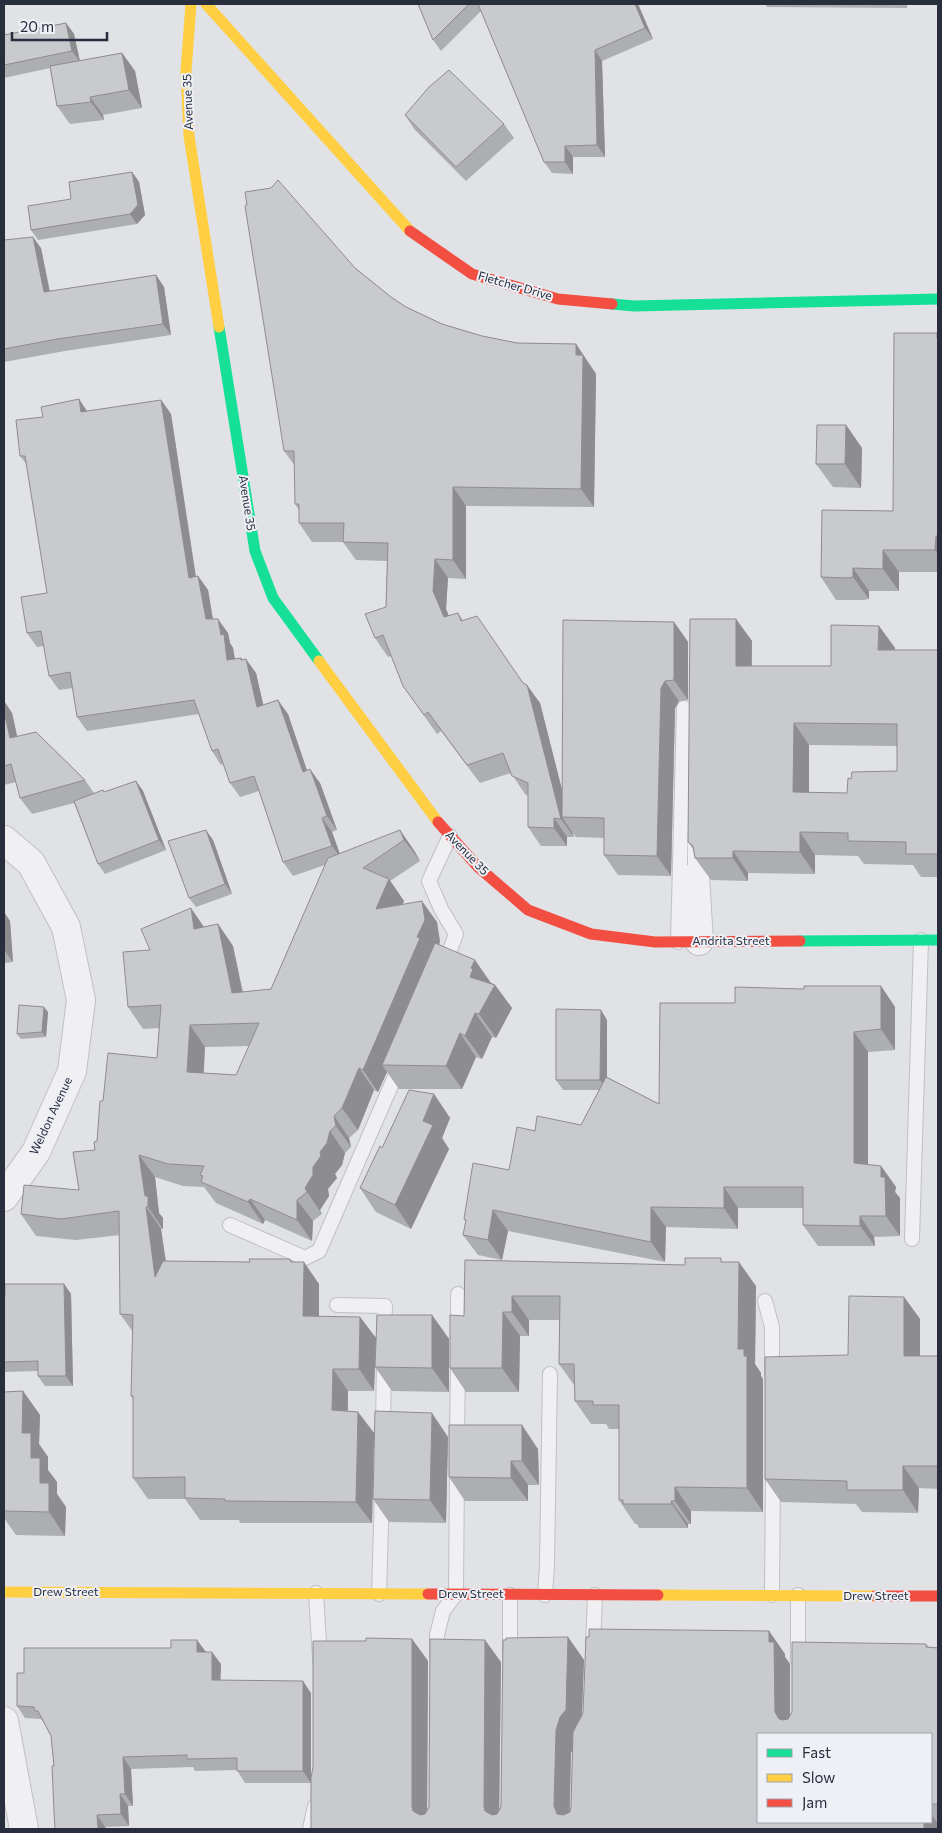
<svg xmlns="http://www.w3.org/2000/svg" width="942" height="1833" font-family="Commissioner,sans-serif">
  <style>
    .lines { fill: none; stroke-linecap: round; stroke-linejoin: round }
    .lane-casing { stroke: #bfc0c4; stroke-width: 16 }
    .street-casing { stroke: #bfc0c4; stroke-width: 30 }
    .lane { stroke: #f0f0f2; stroke-width: 14 }
    .street { stroke: #f0f0f2; stroke-width: 28 }
    .fast { stroke: #16e098; stroke-width: 11 }
    .slow { stroke: #ffcf43; stroke-width: 11 }
    .jam { stroke: #f24e42; stroke-width: 11 }
    .wall { fill: #adaeb1; fill-rule: evenodd }
    .shaded-wall { fill: #8d8d90 }
    .building { fill: #c9cace; stroke: #8d8d90; fill-rule: evenodd }
    .labels { text-anchor: middle; stroke-width: 4; stroke-linejoin: round; paint-order: stroke }
    .street-label { font-size: 12px; fill: #282e3e; stroke: #eef0f5 }
  </style>
  <rect width="100%" height="100%" fill="#e1e2e6"/>
  <g class="lines">
    <defs>
      <g id="lane">
        <polyline points="695,877 695,838"/>
        <polyline points="678,942 684,708"/>
        <polyline points="444,966 456,934 441,909 429,881 450,836"/>
        <polyline points="230,1225 305,1258 319,1251 400,1065"/>
        <polyline points="912,1239 921,940"/>
        <polyline points="765,1301 772,1327 772,1374"/>
        <polyline points="337,1305 385,1306 384,1333"/>
        <polyline points="458,1333 458,1294"/>
        <polyline points="383,1428 384,1362"/>
        <polyline points="457,1443 458,1362"/>
        <polyline points="316,1593 320,1660"/>
        <polyline points="379,1594 382,1492"/>
        <polyline points="510,1595 510,1656"/>
        <polyline points="545,1595 547,1565 550,1374"/>
        <polyline points="772,1595 773,1473"/>
        <polyline points="593,1647 595,1595"/>
        <polyline points="437,1656 437,1635 443,1611 456,1594 457,1470"/>
        <polyline points="798,1660 798,1595"/>
        <polyline points="310,1829 315,1806"/>
      </g>
      <g id="street">
        <polyline points="4,840 31,863 66,927 81,1000 72,1071 36,1152 4,1197"/>
        <polyline points="695,877 699,941"/>
        <polyline points="4,1721 24,1829"/>
      </g>
    </defs>
    <use href="#lane" class="lane-casing"/>
    <use href="#street" class="street-casing"/>
    <use href="#lane" class="lane"/>
    <use href="#street" class="street"/>
    <g class="fast">
      <polyline points="612,304 634,306 938,299"/>
      <polyline points="219,327 255,551 273,598 319,661"/>
      <polyline points="800,941 938,940"/>
    </g>
    <g class="slow">
      <polyline points="191,4 186,71 189,136 219,327"/>
      <polyline points="206,4 410,231"/>
      <polyline points="319,661 438,822"/>
      <polyline points="4,1592 428,1594"/>
      <polyline points="658,1595 875,1596"/>
    </g>
    <g class="jam">
      <polyline points="410,231 472,274 558,299 612,304"/>
      <polyline points="438,822 478,867 528,910 591,934 655,942 800,941"/>
      <polyline points="428,1594 658,1595"/>
      <polyline points="875,1596 938,1596"/>
    </g>
  </g>
  <g class="wall">
    <polygon points="418,4 638,4 653,39 602,61 605,157 573,157 573,174 552,173 544,162 481,11 441,51 433,40"/>
    <polygon points="765,4 907,4 907,8 767,7"/>
    <polygon points="66,23 74,34 80,61 122,53 135,71 142,108 103,115 104,120 70,124 57,106 50,68 4,78 4,35"/>
    <polygon points="405,115 504,124 514,138 466,181 415,130"/>
    <polygon points="132,172 139,182 145,215 137,224 38,240 31,230"/>
    <polygon points="4,240 41,248 50,291 156,275 164,287 171,335 65,351 4,362"/>
    <polygon points="355,268 391,297 406,307 442,324 482,336 517,343 576,344 596,374 594,507 466,506 466,579 448,578 446,609 449,616 458,613 463,620 523,683 540,703 562,791 674,622 688,642 688,700 679,701 675,708 671,876 618,875 604,855 604,838 576,837 572,832 574,837 567,837 567,846 541,846 528,827 528,796 525,794 511,773 480,783 441,731 437,734 403,686 391,656 388,657 375,638 386,607 387,561 356,560 343,542 312,542 299,523 299,510 295,504 295,466 284,451"/>
    <polygon points="937,333 938,335 938,572 899,572 899,591 869,591 869,599 864,600 836,600 821,577 893,511"/>
    <path d="M79 399 87 411 161 400 171 414 196 576H198L208 590 213 619 228 633 230 643 233 648 235 659 241 658 256 673 263 705 288 714 307 770 320 783 326 799 337 830 332 832 340 854 400 830 415 852 420 861 390 881 404 901 403 904 437 922 440 942 439 944 491 983 495 985 512 1008 496 1038 492 1037 482 1059 476 1057 462 1089H399L387 1072 378 1092 374 1090 358 1130 349 1138 351 1147 345 1153 342 1165 335 1174 337 1178 328 1189 329 1196 320 1210 322 1214 313 1221 312 1241 265 1220 263 1224 216 1203 204 1187 183 1186 155 1177 159 1213 163 1218V1229H161L166 1261 250 1262 290 1259 292 1262 319 1284V1317H360L376 1338 374 1391H348V1411L358 1412 374 1433 372 1523H240L239 1520H200L185 1499H148L133 1478V1399L131 1396 133 1332 120 1314V1235L76 1240 36 1236 21 1214 79 1190 95 1150 103 1101 157 1058 159 1028 143 1029 128 1007 150 950 204 927 218 924 233 946 243 992 271 989 325 865 293 876 283 862 259 791 240 797 230 783 223 764 221 765 212 751 199 714 87 731 77 717 73 688 59 690 49 676 44 646 37 647 27 633 47 593 27 465 20 456 43 417ZM250 1046 236 1075 204 1073 205 1047Z"/>
    <polygon points="846,425 862,448 861,488 833,487 816,464"/>
    <path d="M736 619 752 641V666H831L879 626 895 648V650H938V877H921L913 865 864 864 858 856 815 855V874L748 873V881L711 880 695 858 693 849 688 842ZM809 745 897 746V771L851 779 847 793 809 792Z"/>
    <polygon points="4,701 12,713 17,736 85,780 94,793 104,792 136,781 143,791 166,850 105,874 98,864 74,803 32,814 20,798 16,782 4,785"/>
    <polygon points="213,840 232,894 196,907 189,898"/>
    <polygon points="4,912 10,921 13,962 4,963"/>
    <polygon points="881,986 895,1007 895,1050 868,1052 868,1165 881,1166 896,1187 895,1192 900,1198 900,1236 874,1237 875,1246 818,1246 803,1225 803,1208 738,1208 738,1229 666,1227 665,1262 508,1231 502,1260 478,1255 463,1235 466,1222 464,1219 509,1170 535,1131 581,1125 599,1090 563,1090 556,1080 607,1020 607,1077 659,1104 735,1003 804,989"/>
    <polygon points="48,1012 46,1037 21,1039 17,1034"/>
    <polygon points="434,1094 450,1118 442,1138 449,1149 411,1229 376,1212 360,1188 382,1148"/>
    <polygon points="465,1260 685,1265 724,1262 756,1286 755,1364 761,1373 761,1376 763,1379 763,1512 691,1511 691,1524 688,1524 688,1528 639,1528 637,1524 635,1524 619,1500 619,1429 609,1429 606,1424 591,1424 575,1401 574,1385 559,1364 560,1320 529,1320 529,1336 520,1336 519,1392 466,1392 450,1368 464,1316"/>
    <polygon points="64,1284 71,1294 73,1386 45,1386 38,1376 38,1371 4,1372 4,1295"/>
    <polygon points="904,1297 920,1319 920,1356 938,1356 938,1489 919,1488 918,1513 862,1512 856,1504 781,1502 765,1479 848,1355"/>
    <polygon points="432,1315 449,1339 449,1392 392,1391 375,1367"/>
    <polygon points="23,1391 40,1415 39,1444 48,1457 48,1470 57,1482 57,1494 66,1507 65,1536 16,1535 4,1518 4,1392"/>
    <polygon points="448,1437 446,1523 389,1522 373,1499"/>
    <polygon points="538,1449 539,1485 528,1485 528,1501 465,1501 449,1477"/>
    <path d="M769 1631 785 1654V1657L790 1664V1715L926 1644 929 1647 938 1648V1829H311V1783H245L237 1770 195 1771 193 1767 131 1769 133 1806H128L129 1826 105 1827 106 1829H55L54 1766 51 1736 44 1723 41 1719 25 1718 17 1706 24 1673 206 1652 221 1664 220 1680 311 1693V1775L366 1641 412 1639 428 1661 427 1810 501 1662 499 1810 568 1637 584 1660 582 1715ZM758 1734H931V1822H758ZM573 1749 571 1807 570 1811 571 1753Z"/>
  </g>
  <g class="shaded-wall">
    <polygon points="635,4 638,4 653,39 645,28"/>
    <polygon points="66,23 74,34 80,62 72,51"/>
    <polygon points="595,50 602,61 605,157 597,145"/>
    <polygon points="122,53 135,71 142,108 129,90"/>
    <polygon points="90,97 103,115 104,120 91,102"/>
    <polygon points="565,146 573,157 573,174 565,162"/>
    <polygon points="132,172 139,182 145,215 137,224 130,214"/>
    <polygon points="33,237 41,248 52,304 44,292"/>
    <polygon points="156,275 164,287 171,335 163,324"/>
    <polygon points="576,344 596,374 594,507 581,489"/>
    <polygon points="79,399 88,413 81,412"/>
    <polygon points="161,400 171,414 198,592 189,578"/>
    <polygon points="846,425 862,448 861,488 845,464"/>
    <polygon points="453,487 466,506 466,579 453,560"/>
    <polygon points="936,536 938,540 938,554 935,550"/>
    <polygon points="883,550 899,572 899,591 883,569"/>
    <polygon points="435,559 448,578 446,609 457,636 444,617 433,591"/>
    <polygon points="853,568 869,591 869,599 853,577"/>
    <polygon points="198,576 208,590 215,633 206,619"/>
    <polygon points="218,619 228,633 230,643 233,648 237,674 227,660 221,635"/>
    <polygon points="736,619 752,641 751,688 736,666"/>
    <polygon points="674,622 688,642 688,700 674,680"/>
    <polygon points="879,626 895,648 894,672 878,650"/>
    <polygon points="241,658 248,668 246,659 256,673 267,721 257,707"/>
    <polygon points="665,681 679,701 675,708 671,876 657,856 661,688"/>
    <polygon points="527,685 540,703 569,817 562,817 572,832 574,837 561,819"/>
    <polygon points="278,700 288,714 312,786 303,772"/>
    <polygon points="4,701 12,713 21,754 10,738 4,711"/>
    <polygon points="794,723 809,745 809,815 793,792"/>
    <polygon points="310,769 320,783 337,830 327,816"/>
    <polygon points="136,781 143,791 166,850 159,840"/>
    <polygon points="322,818 332,832 342,860 332,846"/>
    <polygon points="554,818 567,837 567,846 554,828"/>
    <polygon points="206,830 213,840 232,894 225,884"/>
    <polygon points="400,830 415,852 420,861 404,840"/>
    <polygon points="800,832 815,855 815,874 800,852"/>
    <polygon points="733,851 748,873 748,881 733,858"/>
    <polygon points="389,879 404,901 391,931 376,909"/>
    <polygon points="422,901 437,922 440,942 382,1065 387,1072 378,1092 363,1070 417,937"/>
    <polygon points="191,908 206,930 194,929"/>
    <polygon points="4,912 10,921 13,962 4,950"/>
    <polygon points="218,924 233,946 247,1015 232,993"/>
    <polygon points="475,960 491,983 495,985 512,1008 496,1038 479,1014 470,977 471,968"/>
    <polygon points="881,986 895,1007 895,1050 881,1029"/>
    <polygon points="44,1007 48,1012 46,1037 42,1032"/>
    <polygon points="601,1010 607,1020 607,1090 600,1080"/>
    <polygon points="475,1013 492,1037 482,1059 465,1036"/>
    <polygon points="190,1025 205,1047 202,1093 187,1072"/>
    <polygon points="854,1032 868,1052 868,1184 854,1163"/>
    <polygon points="460,1033 476,1057 462,1089 446,1066"/>
    <polygon points="359,1068 374,1090 358,1130 342,1108"/>
    <polygon points="434,1094 450,1118 442,1138 449,1149 411,1229 395,1205 423,1121"/>
    <polygon points="334,1116 349,1138 351,1147 336,1126"/>
    <polygon points="330,1131 345,1153 342,1165 335,1174 337,1178 328,1189 329,1196 320,1210 322,1214 307,1192 305,1188 313,1167"/>
    <polygon points="139,1155 155,1177 159,1213 163,1218 163,1229 148,1207 145,1196"/>
    <polygon points="881,1166 896,1187 895,1192 900,1198 900,1236 886,1216 881,1177"/>
    <polygon points="724,1187 738,1208 738,1229 724,1208"/>
    <polygon points="250,1199 265,1220 263,1224 248,1202"/>
    <polygon points="297,1200 313,1221 312,1241 297,1220"/>
    <polygon points="146,1207 161,1229 171,1299 155,1277"/>
    <polygon points="651,1207 666,1227 665,1262 651,1242"/>
    <polygon points="493,1210 508,1231 502,1260 488,1240"/>
    <polygon points="860,1216 874,1237 875,1246 860,1226"/>
    <polygon points="290,1259 304,1279 304,1262 319,1284 319,1338 303,1316"/>
    <polygon points="739,1262 756,1286 755,1364 761,1373 761,1376 763,1379 763,1512 747,1488 738,1349"/>
    <polygon points="64,1284 71,1294 73,1386 66,1376"/>
    <polygon points="512,1296 529,1320 529,1336 512,1312"/>
    <polygon points="904,1297 920,1319 920,1378 904,1356"/>
    <polygon points="503,1312 520,1336 519,1392 502,1368"/>
    <polygon points="432,1315 449,1339 449,1392 432,1368"/>
    <polygon points="360,1317 376,1338 374,1391 359,1369"/>
    <polygon points="333,1369 348,1391 347,1432 332,1410"/>
    <polygon points="23,1391 40,1415 39,1444 48,1457 48,1470 57,1482 57,1494 66,1507 65,1536 49,1512 40,1483 22,1433"/>
    <polygon points="358,1412 374,1433 372,1523 356,1502"/>
    <polygon points="432,1413 448,1437 446,1523 430,1500"/>
    <polygon points="522,1425 538,1449 539,1485 522,1461"/>
    <polygon points="511,1461 528,1485 528,1501 511,1478"/>
    <polygon points="903,1466 919,1488 918,1513 903,1490"/>
    <polygon points="675,1487 691,1511 691,1524 675,1501"/>
    <polygon points="671,1501 688,1524 688,1528 672,1504"/>
    <polygon points="769,1631 785,1654 785,1657 790,1664 790,1734 779,1719 775,1712 769,1642"/>
    <polygon points="568,1637 584,1660 581,1732 576,1740 571,1753 569,1829 557,1814 554,1806 556,1730"/>
    <polygon points="412,1639 428,1661 427,1829 413,1811 412,1807"/>
    <polygon points="197,1640 206,1652 197,1652"/>
    <polygon points="485,1640 501,1662 499,1829 485,1811 484,1807"/>
    <polygon points="212,1652 221,1664 220,1692 212,1680"/>
    <polygon points="303,1681 311,1693 311,1783 303,1771"/>
    <polygon points="123,1757 131,1769 133,1806 125,1794"/>
    <polygon points="120,1794 128,1806 129,1826 121,1814"/>
    <polygon points="931,1813 938,1824 938,1829 924,1829 924,1822 931,1822"/>
    <polygon points="97,1815 105,1827 106,1829 98,1829"/>
  </g>
  <g class="building">
    <polygon points="418,4 469,4 433,40"/>
    <polygon points="478,4 635,4 645,28 595,50 597,145 565,146 565,162 544,162"/>
    <polygon points="66,23 72,51 4,65 4,35"/>
    <polygon points="122,53 129,90 90,97 91,102 57,106 50,66"/>
    <polygon points="449,70 504,124 456,167 405,115 429,87"/>
    <polygon points="132,172 138,205 130,214 31,230 28,206 71,199 69,182"/>
    <polygon points="278,180 355,268 391,297 406,307 442,324 482,336 517,343 576,344 576,355 583,355 581,489 453,487 453,560 435,559 433,591 444,617 458,613 461,621 477,616 523,683 527,685 561,819 554,818 554,828 528,827 528,783 512,776 503,753 467,765 428,712 424,715 403,686 383,635 375,638 365,614 386,607 388,543 343,542 344,523 299,523 299,504 295,504 294,451 284,451 245,206 247,205 245,192 271,188"/>
    <polygon points="33,237 44,292 156,275 163,324 57,339 4,349 4,240"/>
    <polygon points="894,333 937,333 937,338 938,338 938,536 936,536 935,550 883,550 883,569 853,568 853,577 848,578 821,577 822,510 893,511"/>
    <polygon points="79,399 81,412 161,400 189,578 198,576 206,619 218,619 221,635 224,634 227,660 241,658 241,660 246,659 257,707 278,700 303,772 310,769 316,785 327,816 322,818 332,846 283,862 254,776 230,783 218,749 212,751 194,700 77,717 70,672 49,676 41,631 27,633 21,597 47,593 25,456 20,456 16,420 43,417 41,407"/>
    <polygon points="817,425 846,425 845,464 816,464"/>
    <path d="M690 619H736V666H831V625L879 626 878 650H938V854H906V842L848 841V833L800 832V852L733 851V858H695L693 846 688 842ZM794 723 897 724V771L852 772 851 779 848 778 847 793 793 792Z"/>
    <polygon points="563,620 674,622 674,680 665,681 661,688 657,856 604,855 604,818 562,817"/>
    <polygon points="4,711 10,738 36,732 85,780 20,798 11,764 4,766"/>
    <polygon points="136,781 159,840 98,864 74,801 103,790 104,792"/>
    <polygon points="206,830 225,884 189,898 168,841"/>
    <path d="M400 830 404 840 363 868 389 879 376 909 422 901 425 920 417 937 420 938 363 1070 359 1068 342 1108 334 1116 336 1126 330 1131 327 1143 320 1152 321 1156 313 1167V1175L305 1188 307 1192 297 1200V1220L250 1199 248 1202 201 1182 203 1176 200 1175 204 1166 168 1164 139 1155 145 1196H148V1207H146L155 1277 163 1261 250 1262 249 1259H290L291 1262H304L303 1316 360 1317 359 1369H333L332 1410 358 1412 356 1502 225 1501V1499L185 1498V1477L133 1478V1396H131L133 1315 120 1314 119 1211 61 1219 21 1214 24 1185 79 1190 73 1152 95 1150 94 1142 97 1141 100 1101H103L108 1053 157 1058 161 1005 128 1007 123 952 150 950 141 929 191 908 194 929 218 924 232 993 271 989 328 858ZM259 1023 236 1075 187 1072 190 1025Z"/>
    <polygon points="435,943 475,960 471,968 473,969 470,977 495,985 479,1014 475,1013 465,1036 460,1033 446,1066 382,1065"/>
    <polygon points="804,986 881,986 881,1029 854,1032 854,1163 881,1166 881,1177 885,1177 886,1216 860,1216 860,1226 803,1225 803,1187 724,1187 724,1208 651,1207 651,1242 493,1210 488,1240 463,1235 466,1220 464,1219 473,1163 509,1170 517,1127 535,1131 537,1116 581,1125 606,1077 659,1104 660,1003 735,1003 735,987 804,989"/>
    <polygon points="19,1005 44,1007 42,1032 17,1034"/>
    <polygon points="556,1009 601,1010 600,1080 556,1080"/>
    <polygon points="409,1090 434,1094 423,1121 433,1125 395,1205 360,1188 380,1146 382,1148"/>
    <polygon points="685,1258 721,1258 721,1262 739,1262 738,1349 744,1349 744,1356 747,1356 747,1488 675,1487 675,1501 671,1501 672,1504 623,1504 623,1500 619,1500 619,1405 593,1405 593,1401 575,1401 574,1364 559,1364 560,1296 512,1296 512,1312 503,1312 502,1368 450,1368 450,1315 464,1316 465,1260 685,1265"/>
    <polygon points="5,1284 64,1284 66,1376 38,1376 38,1361 4,1362 4,1295 5,1295"/>
    <polygon points="849,1296 904,1297 904,1356 938,1356 938,1466 903,1466 903,1490 847,1490 847,1481 765,1479 765,1357 848,1355"/>
    <polygon points="377,1315 432,1315 432,1368 375,1367"/>
    <polygon points="23,1391 22,1433 31,1433 31,1458 40,1458 40,1483 49,1483 49,1512 4,1511 4,1392"/>
    <polygon points="375,1411 432,1413 430,1500 373,1499"/>
    <polygon points="449,1425 522,1425 522,1461 511,1461 511,1478 449,1477"/>
    <polygon points="589,1629 769,1631 769,1642 774,1642 775,1712 779,1719 783,1720 788,1719 792,1712 792,1642 926,1644 926,1647 938,1648 938,1804 931,1804 931,1734 758,1734 758,1822 924,1822 924,1829 311,1829 311,1778 313,1767 313,1641 366,1641 366,1638 412,1639 412,1807 413,1811 420,1815 425,1814 429,1807 430,1639 485,1640 484,1807 485,1811 492,1815 497,1814 501,1807 503,1640 506,1640 506,1638 568,1637 566,1710 560,1717 556,1730 554,1806 557,1814 563,1815 570,1812 571,1807 573,1732 583,1713 586,1637 589,1637"/>
    <polygon points="171,1640 197,1640 197,1652 212,1652 212,1680 303,1681 303,1771 237,1771 237,1758 187,1759 187,1755 123,1757 125,1794 120,1794 121,1814 97,1815 98,1829 55,1829 54,1812 52,1766 54,1766 51,1736 38,1711 35,1711 34,1707 17,1706 17,1673 24,1673 24,1648 171,1648"/>
  </g>
  <g class="labels">
    <g class="street-label">
      <text transform="translate(188 102) rotate(-92)" y="4">Avenue 35</text>
      <text transform="translate(515 286) rotate(16)" y="4">Fletcher Drive</text>
      <text transform="translate(247 503) rotate(81)" y="4">Avenue 35</text>
      <text transform="translate(467 853) rotate(46)" y="4">Avenue 35</text>
      <text x="731" y="945">Andrita Street</text>
      <text transform="translate(51 1116) rotate(-65)" y="4">Weldon Avenue</text>
      <text x="66" y="1596">Drew Street</text>
      <text x="471" y="1598">Drew Street</text>
      <text x="876" y="1600">Drew Street</text>
    </g>
  </g>
  <rect width="942" height="1833" fill="none" stroke="#282e3e" stroke-width="10"/>
  <rect x="757" y="1733" width="175" height="90" fill="#eef0f5" stroke="#9fa2ac"/>
  <rect x="767" y="1749" width="25" height="8" fill="#16e098" stroke="#9fa2ac"/>
  <text x="802" y="1758" font-size="15" fill="#282e3e">Fast</text>
  <rect x="767" y="1774" width="25" height="8" fill="#ffcf43" stroke="#9fa2ac"/>
  <text x="802" y="1783" font-size="15" fill="#282e3e">Slow</text>
  <rect x="767" y="1799" width="25" height="8" fill="#f24e42" stroke="#9fa2ac"/>
  <text x="802" y="1808" font-size="15" fill="#282e3e">Jam</text>
  <path d="M12 32v8h95v-8" fill="none" stroke="#282e3e" stroke-width="2.5"/>
  <text x="20" y="32" font-size="15" fill="#282e3e" stroke="#eef0f5" stroke-width="4" paint-order="stroke">20 m</text>
</svg>
